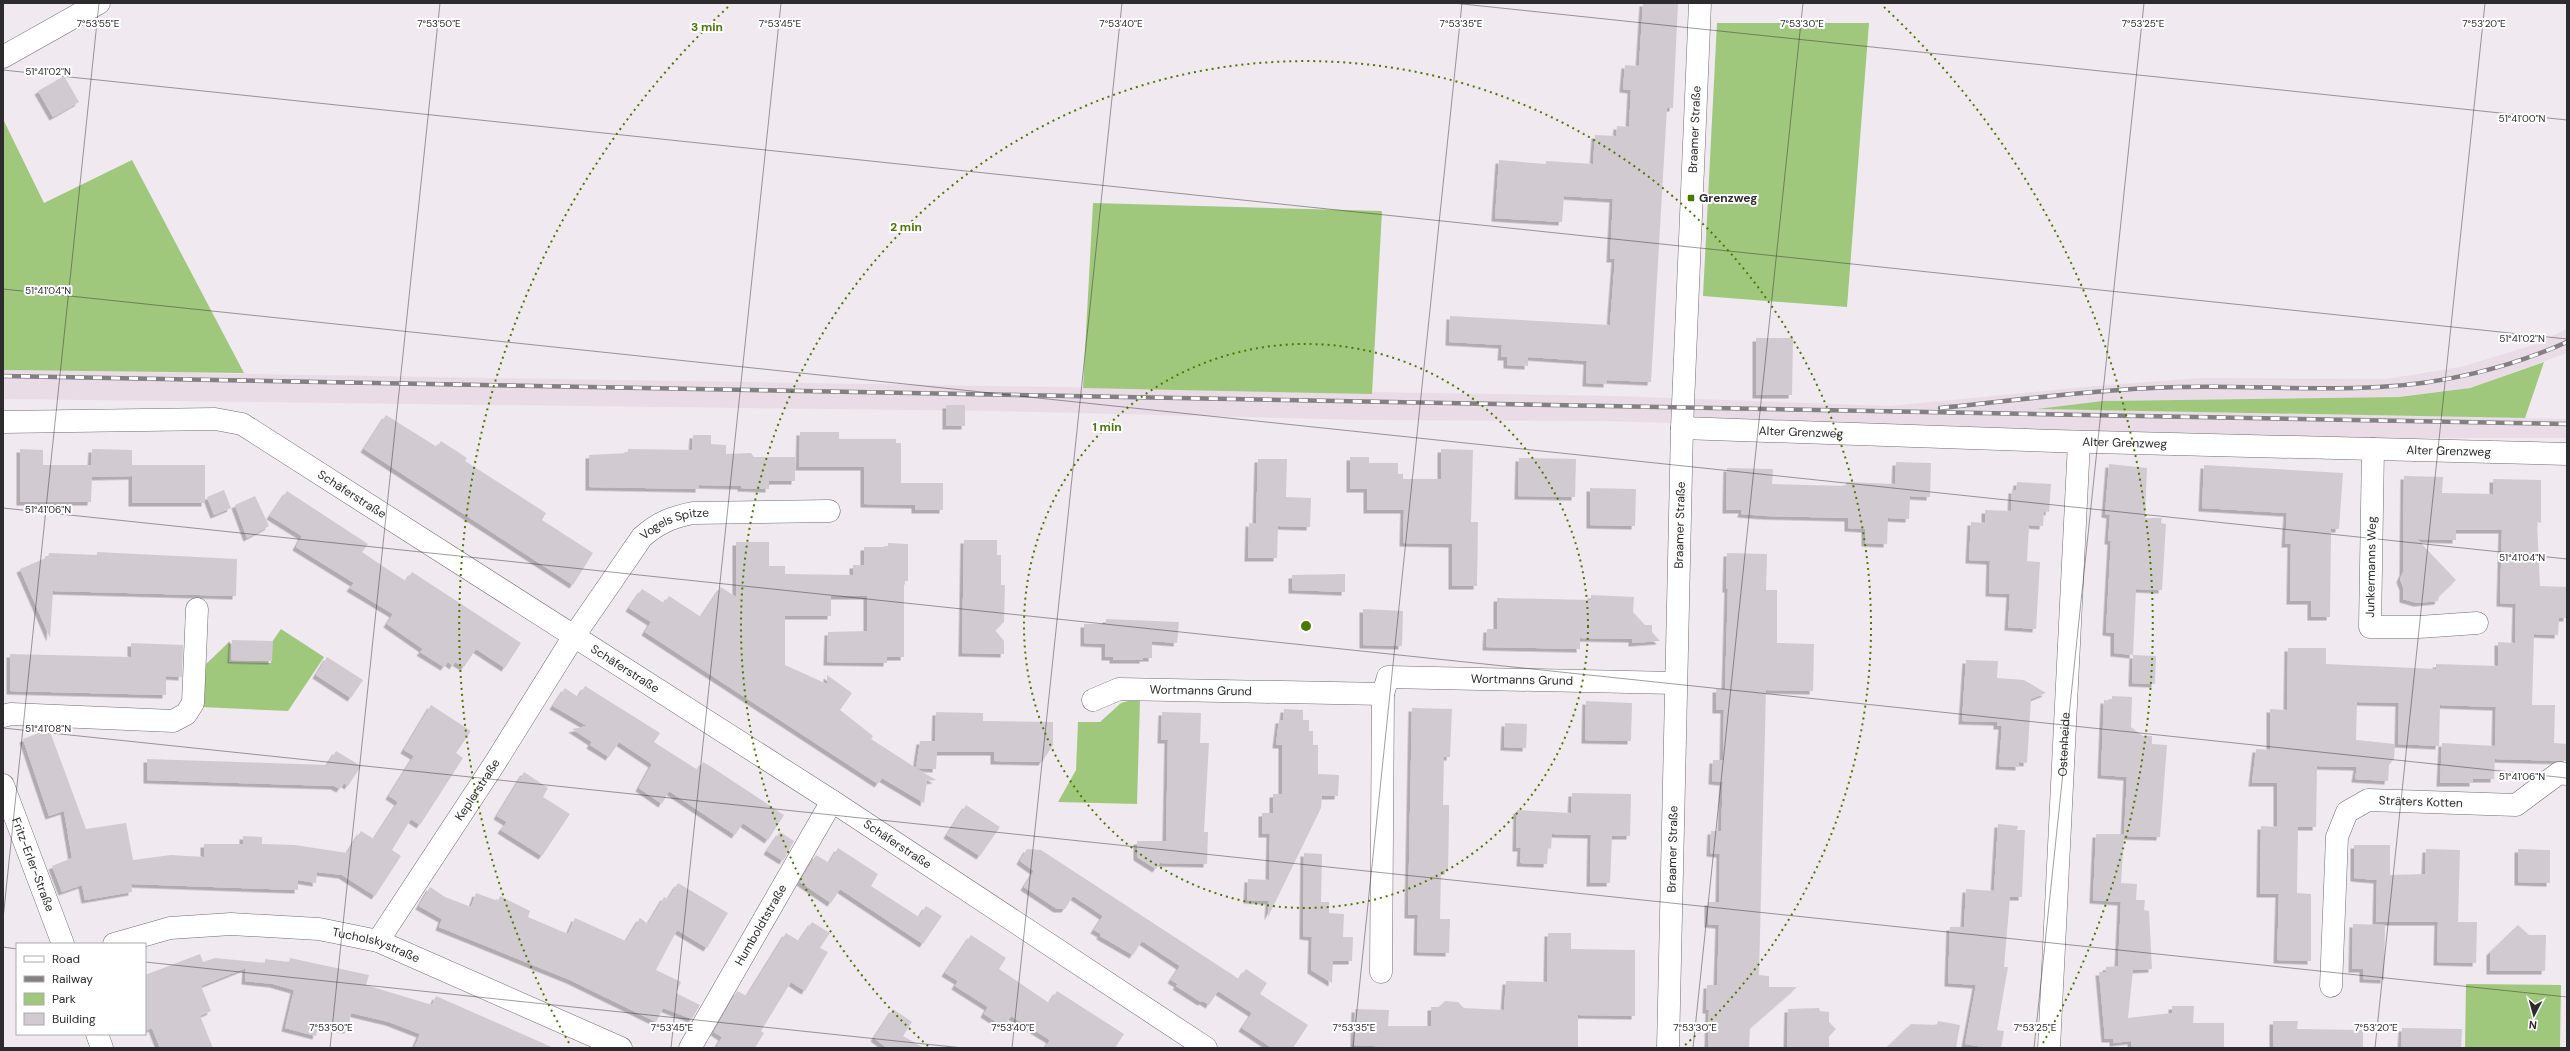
<svg xmlns="http://www.w3.org/2000/svg" width="2570" height="1051" font-family="'DM Sans',sans-serif">
  <style>
    .built { fill: #e9dce7 }
    .green { fill: #a0c87c }
    .building { fill: #d1cbd1; filter: url(#shadow) }
    .lines { fill: none; stroke-linecap: round; stroke-linejoin: round }
    .minor-casing { stroke: #726c71; stroke-width: 23 }
    .tertiary-casing { stroke: #726c71; stroke-width: 23 }
    .minor { stroke: #fff; stroke-width: 22 }
    .tertiary { stroke: #fff; stroke-width: 22 }
    .rail-casing { stroke: #837f83; stroke-width: 4.5 }
    .rail { stroke: #fff; stroke-width: 3; stroke-dasharray: 9; stroke-linecap: butt }
    .ticks { fill: none; stroke: #2d2b2d; stroke-width: 1; stroke-opacity: 0.45 }
    .ring { fill: none; stroke: #497900; stroke-width: 2; stroke-dasharray: 2 4 }
    .poi-dot { fill: #497900; stroke: #fff; stroke-width: 1.5 }
    .labels { text-anchor: middle; stroke-width: 4; stroke-linejoin: round; paint-order: stroke }
    .street-label { font-size: 12px; fill: #2d2b2d; stroke: #fff }
    .poi-label { font-size: 12px; font-weight: bold; fill: #2d2b2d; stroke: #fff; text-anchor: start }
    .ticks-label { font-size: 10px; text-anchor: middle; fill: #2d2b2d; stroke: #fff; stroke-width: 4; stroke-linejoin: round; paint-order: stroke }
    .centre { fill: #497900; stroke: #fff; stroke-width: 2 }
    .ring-label { font-size: 12px; text-anchor: middle; font-weight: bold; fill: #497900; stroke: #fff; stroke-width: 4; stroke-linejoin: round; paint-order: stroke }
  </style>
  <defs>
    <filter id="shadow"><feDropShadow dx="-3.5" dy="3.5" stdDeviation="0" flood-color="#0004"/></filter>
  </defs>
  <rect width="100%" height="100%" fill="#f0e9ef"/>
  <polygon class="built" points="2567,329 2567,353 2470,388 2399,397 2103,401 2041,409 2567,419 2567,438 2255,438 1601,421 1364,420 996,411 3,399 3,370 1614,396 1890,406 2095,386 2202,378 2386,379 2461,367 2533,345"/>
  <g class="green">
    <polygon points="1717,23 1869,23 1847,307 1703,296"/>
    <polygon points="3,119 44,203 132,160 244,373 3,370"/>
    <polygon points="1093,203 1382,211 1372,394 1083,388"/>
    <polygon points="2544,362 2525,418 2037,409 2103,401 2399,397 2470,388"/>
    <polygon points="281,629 324,657 288,711 201,707 203,667 230,641 229,662 271,663 272,642"/>
    <polygon points="1128,701 1140,701 1137,804 1058,802 1076,770 1078,722 1100,722 1121,703"/>
    <polygon points="2466,984 2561,985 2560,1048 2465,1048"/>
  </g>
  <g class="building">
    <polygon points="1643,3 1678,3 1673,108 1667,108 1651,382 1607,380 1607,384 1586,383 1587,361 1528,357 1528,366 1507,365 1507,357 1501,357 1502,345 1449,342 1450,316 1610,325 1615,259 1610,259 1613,199 1564,196 1562,222 1495,218 1499,160 1546,164 1546,161 1593,164 1595,135 1616,136 1617,126 1629,127 1631,90 1623,89 1625,65 1639,66"/>
    <polygon points="64,76 79,102 53,117 38,91"/>
    <polygon points="1756,338 1793,338 1792,395 1756,395"/>
    <rect x="946" y="405" width="19" height="21"/>
    <polygon points="386,415 437,447 441,441 467,458 465,461 546,513 542,520 593,553 573,585 364,449"/>
    <polygon points="800,432 839,432 839,439 896,439 896,443 901,443 901,483 943,483 943,510 915,510 915,505 864,504 864,467 799,467"/>
    <polygon points="693,435 711,435 711,444 726,445 726,454 751,453 754,457 795,457 795,481 769,481 769,489 741,488 741,486 699,485 699,489 589,487 589,455 628,453 628,449 692,450"/>
    <polygon points="20,449 43,450 43,465 91,465 92,449 132,450 132,476 92,477 91,502 20,502"/>
    <polygon points="1441,449 1473,450 1471,522 1478,522 1477,586 1452,586 1452,544 1403,543 1404,510 1367,510 1367,489 1350,489 1350,457 1369,457 1369,463 1398,463 1398,474 1403,474 1403,479 1441,479"/>
    <polygon points="1519,458 1576,459 1575,497 1518,496"/>
    <polygon points="1258,459 1287,459 1286,497 1311,498 1310,527 1278,526 1277,558 1248,558 1249,523 1256,524"/>
    <polygon points="1896,462 1931,463 1930,497 1910,496 1909,519 1888,518 1887,544 1865,543 1865,529 1848,528 1848,518 1766,516 1741,514 1742,510 1726,510 1727,468 1773,469 1772,484 1846,486 1846,482 1895,484"/>
    <polygon points="2109,464 2147,468 2145,518 2162,518 2161,523 2166,524 2162,590 2136,589 2133,655 2114,653 2114,633 2106,632 2111,541 2108,541 2110,515 2105,514"/>
    <rect x="132" y="465" width="73" height="38"/>
    <polygon points="2204,465 2343,473 2339,529 2331,529 2330,617 2311,617 2311,601 2290,601 2291,544 2285,544 2287,513 2202,508"/>
    <polygon points="2404,476 2443,477 2442,493 2493,494 2493,479 2541,480 2541,523 2537,522 2540,586 2567,587 2567,618 2559,618 2558,635 2534,634 2532,705 2555,705 2554,743 2567,744 2567,761 2495,759 2495,756 2494,779 2473,779 2473,783 2440,783 2442,743 2495,746 2496,707 2440,705 2439,746 2398,744 2399,703 2357,702 2356,740 2395,744 2394,759 2389,765 2388,781 2355,779 2357,767 2317,766 2316,827 2298,827 2297,893 2311,894 2311,961 2277,960 2279,894 2260,894 2261,826 2277,827 2277,783 2252,783 2256,749 2270,750 2270,709 2287,710 2288,648 2326,648 2326,664 2436,669 2436,664 2498,666 2498,642 2515,643 2516,604 2500,603 2502,530 2456,530 2456,540 2417,539 2456,580 2439,596 2438,601 2417,603 2403,599 2403,587 2400,579 2403,572"/>
    <polygon points="2017,482 2051,484 2049,512 2044,511 2043,526 2029,525 2027,561 2040,562 2036,629 2008,627 2010,594 1989,593 1990,561 1969,560 1971,522 1985,523 1985,510 2011,511 2012,490 2016,490"/>
    <polygon points="1590,488 1636,489 1635,526 1590,525"/>
    <polygon points="224,490 231,508 214,515 207,497"/>
    <polygon points="287,491 368,544 362,552 387,569 406,581 412,572 521,643 505,668 476,649 464,667 455,662 453,666 448,662 444,667 420,652 423,649 387,624 393,614 350,588 354,583 296,547 302,536 270,516"/>
    <polygon points="255,496 269,526 247,538 235,505"/>
    <polygon points="964,540 997,540 997,555 1001,555 1001,585 1005,585 1004,622 995,630 1004,641 1004,654 962,653"/>
    <polygon points="736,542 769,542 769,566 785,566 785,574 853,575 853,565 864,565 864,547 888,547 888,543 908,544 908,581 904,581 904,657 887,657 887,663 827,662 828,632 867,631 867,596 831,596 831,616 785,616 785,665 827,684 827,675 852,693 840,710 873,736 871,739 916,768 920,741 935,741 936,712 983,713 983,721 1053,722 1053,745 1042,762 994,761 994,752 937,752 936,769 916,768 936,780 927,781 924,803 882,778 878,784 645,632 651,622 629,608 642,589 664,603 669,596 701,617 721,587 736,597"/>
    <polygon points="97,552 237,559 236,596 53,591 50,638 20,569 48,557 49,553 97,555"/>
    <polygon points="1727,553 1767,554 1766,590 1777,590 1777,643 1814,644 1813,691 1766,690 1759,975 1769,976 1769,987 1797,987 1750,1028 1749,1048 1708,1048 1709,1010 1706,1010 1707,985 1717,985 1719,925 1708,924 1708,902 1719,902 1720,854 1710,853 1711,831 1721,831 1723,782 1712,781 1713,760 1723,760 1724,710 1716,710 1716,689 1725,689 1728,589 1726,589"/>
    <polygon points="1345,574 1345,592 1292,590 1292,575"/>
    <polygon points="1591,595 1634,597 1633,612 1645,625 1652,625 1652,632 1660,641 1632,643 1632,639 1580,638 1580,649 1486,647 1487,629 1497,629 1497,598 1591,600"/>
    <polygon points="1363,609 1403,611 1402,646 1363,645"/>
    <polygon points="1106,619 1179,622 1177,643 1152,641 1152,658 1143,658 1143,660 1113,660 1113,657 1105,657 1105,644 1084,643 1084,624 1106,624"/>
    <polygon points="232,640 273,641 272,661 231,660"/>
    <polygon points="131,643 183,645 182,677 166,676 166,695 10,691 10,654 131,657"/>
    <polygon points="2133,655 2156,656 2155,684 2132,683"/>
    <polygon points="327,657 363,680 351,698 316,675"/>
    <polygon points="1966,660 1998,661 1997,678 2024,680 2046,693 2031,699 2027,763 2019,762 2019,767 1999,766 2002,726 1997,726 1997,722 1962,721"/>
    <polygon points="585,686 660,733 654,742 671,753 698,770 703,762 710,766 784,815 768,840 743,823 735,835 669,791 662,804 639,788 652,764 619,742 609,757 590,745 592,742 572,729 587,726 553,706 565,688 578,697"/>
    <polygon points="2112,696 2132,697 2131,727 2143,736 2152,736 2152,744 2167,745 2160,837 2124,836 2127,777 2101,775 2104,700 2112,701"/>
    <polygon points="1586,701 1632,703 1631,741 1585,740"/>
    <polygon points="431,705 471,731 456,753 463,758 420,825 411,819 392,850 401,856 375,896 342,875 317,872 316,883 298,880 298,890 131,884 132,892 85,900 82,885 62,892 52,866 72,858 64,811 49,816 23,739 49,729 86,829 126,823 133,860 171,855 204,857 204,844 243,844 243,836 262,837 262,844 295,845 347,853 361,831 374,839 398,802 389,796 414,756 404,750"/>
    <polygon points="1412,708 1452,709 1450,757 1444,757 1443,805 1449,805 1449,815 1448,871 1441,871 1440,919 1450,919 1449,953 1417,952 1418,915 1408,915"/>
    <polygon points="1284,709 1303,710 1303,720 1309,720 1309,731 1313,731 1313,745 1318,745 1318,774 1339,775 1338,796 1322,796 1321,808 1268,917 1269,901 1247,900 1248,879 1269,880 1270,834 1262,834 1262,813 1273,813 1273,794 1282,794 1282,745 1276,745 1279,720 1283,720"/>
    <polygon points="1162,712 1201,713 1200,743 1209,743 1204,832 1208,832 1207,864 1160,863 1156,869 1137,857 1137,841 1166,841 1168,740 1161,740"/>
    <polygon points="1505,723 1527,724 1526,748 1504,747"/>
    <polygon points="336,751 361,766 348,786 344,783 340,789 334,786 147,780 147,759 327,765"/>
    <polygon points="524,772 548,788 543,797 570,814 542,856 501,830 507,822 497,816"/>
    <polygon points="1572,793 1631,794 1630,836 1612,836 1610,883 1590,883 1591,835 1552,834 1551,849 1548,848 1547,864 1520,863 1521,848 1516,848 1517,810 1571,813"/>
    <polygon points="966,805 1000,827 980,856 947,835"/>
    <polygon points="1998,824 2018,826 2017,830 2025,830 2022,897 2010,897 2004,967 2008,967 1997,1030 2004,1031 2001,1048 1990,1048 1965,1044 1976,985 1948,983 1950,927 1964,927 1966,889 1994,891"/>
    <polygon points="780,832 794,841 783,861 767,851"/>
    <polygon points="2096,834 2124,834 2121,883 2137,884 2136,900 2145,900 2144,910 2149,911 2152,969 2133,970 2128,1018 2172,1013 2172,1006 2194,1006 2193,1023 2224,1023 2224,1048 2132,1048 2131,1041 2113,1043 2113,1039 2105,1039 2099,972 2106,972 2106,967 2118,966 2121,902 2093,900"/>
    <polygon points="2354,845 2390,845 2390,875 2425,874 2426,849 2460,850 2458,922 2477,922 2476,963 2437,962 2438,922 2376,922 2377,880 2354,878"/>
    <polygon points="838,848 878,874 871,886 919,917 926,906 942,916 923,944 840,889 831,903 800,882 816,855 829,863"/>
    <polygon points="1027,849 1041,850 1239,979 1246,969 1267,983 1260,994 1308,1025 1293,1048 1272,1048 1242,1028 1252,1013 1218,991 1209,1005 1203,1001 1201,1002 1176,986 1178,984 1171,980 1180,966 1142,941 1133,955 1100,936 1101,934 1094,930 1103,916 1073,896 1065,909 1057,909 1024,887 1034,871 1020,861"/>
    <polygon points="2518,849 2550,850 2550,883 2518,882"/>
    <polygon points="1304,853 1322,854 1321,902 1329,902 1329,913 1344,914 1343,937 1353,937 1352,961 1333,961 1332,983 1311,970 1312,937 1303,936"/>
    <polygon points="678,883 728,913 707,948 677,930 656,970 681,982 676,993 700,1005 692,1019 663,1008 656,1022 570,980 439,927 442,919 419,906 430,887 445,897 471,907 476,893 498,901 500,896 530,911 528,917 568,934 575,918 626,941 640,918 648,924 664,897 668,899"/>
    <polygon points="812,922 830,933 820,948 828,952 805,991 791,982 761,1031 764,1033 755,1048 716,1048 722,1037 714,1032 737,991 747,996 786,933 799,941"/>
    <polygon points="2353,924 2385,925 2384,980 2363,979 2363,969 2352,969"/>
    <polygon points="2518,925 2529,935 2546,935 2545,971 2490,971 2490,952"/>
    <polygon points="1548,933 1571,933 1571,949 1635,950 1635,1016 1578,1015 1578,1048 1413,1048 1354,1045 1355,1009 1389,1010 1388,1026 1431,1026 1431,1007 1439,1007 1445,1001 1458,1002 1464,1008 1504,1010 1506,981 1547,982"/>
    <polygon points="971,935 1006,958 999,969 1049,1003 1057,991 1124,1034 1115,1048 1045,1048 1050,1040 1011,1016 1004,1027 984,1014 988,1007 955,986 958,981 945,973"/>
    <polygon points="200,954 203,962 215,958 265,963 265,959 289,962 290,958 369,975 366,985 432,1005 436,996 554,1048 414,1048 420,1034 389,1022 351,1013 348,1030 318,1026 316,1036 285,1028 294,990 273,984 245,981 246,968 201,986 211,1011 200,1016 213,1048 160,1048 152,1028 145,1031 145,975"/>
    <polygon points="1819,1008 1820,1011 1829,1012 1829,1022 1836,1029 1829,1036 1829,1048 1787,1048 1788,1009"/>
    <polygon points="893,1009 912,1022 903,1036 924,1048 887,1048 874,1038"/>
    <polygon points="1938,1021 1960,1025 1956,1048 1886,1048 1911,1024 1937,1025"/>
    <polygon points="2273,1021 2298,1021 2297,1029 2363,1030 2363,1048 2273,1048"/>
    <polygon points="2402,1028 2462,1029 2461,1048 2401,1048"/>
  </g>
  <g class="lines">
    <defs>
      <g id="minor">
        <polyline points="3,57 99,3"/>
        <path id="s1" d="M3 422 215 419 242 424 832 801 1206 1048"/>
        <path id="s2" d="M1682 428 2055 441 2567 454"/>
        <polyline points="2373,449 2370,627 2419,627 2477,623"/>
        <path id="s3" d="M1093 700 1119 689 1383 694 1388 677 1675 683"/>
        <polyline points="3,716 11,714 173,721 186,714 193,703 197,609"/>
        <path id="s4" d="M3 785 63 944"/>
        <path id="s5" d="M378 941 495 763 574 636 642 537C658 523 672 517 693 513L829 511"/>
        <path id="s6" d="M114 944 170 928 231 924 319 929 378 941 621 1048"/>
        <polyline points="1381,972 1383,694"/>
        <path id="s7" d="M2331 986 2337 837 2347 812 2368 800 2516 805 2559 773 2567 774"/>
        <polyline points="97,1034 102,1048"/>
        <path id="s8" d="M690 1048 832 801"/>
        <path id="s9" d="M2049 1048 2079 442"/>
      </g>
      <g id="tertiary">
        <path id="s10" d="M1668 1048 1682 428 1700 3"/>
      </g>
    </defs>
    <use href="#minor" class="minor-casing"/>
    <use href="#tertiary" class="tertiary-casing"/>
    <use href="#minor" class="minor"/>
    <use href="#tertiary" class="tertiary"/>
    <defs>
      <g id="rail">
        <polyline points="3,376 2567,424"/>
        <path d="M1940 408C2019 400 2099 389 2178 387 2245 385 2312 391 2379 387 2442 384 2509 368 2567 342"/>
      </g>
    </defs>
    <use href="#rail" class="rail-casing"/>
    <use href="#rail" class="rail"/>
  </g>
  <path class="ticks" d="M1453 3 2567 120M3 70 2567 339M3 289 2567 559M3 508 2567 778M3 728 2567 997M3 919 99 3M3 947 17 949M145 962 963 1048M330 1048 440 3M671 1048 781 3M1012 1048 1122 3M1353 1048 1462 3M1693 1048 1803 3M2034 1048 2144 3M2375 1048 2485 3"/>
  <g class="ring">
    <circle cx="1306" cy="626" r="282"/>
    <path d="M928 1046A565 565 0 1 1 1684 1046"/>
    <path d="M569 1043A847 847 0 0 1 728 7M1884 7A847 847 0 0 1 2043 1043"/>
  </g>
  <rect class="poi-dot" x="1687" y="194" width="8" height="8" rx="2"/>
  <g class="labels">
    <g class="street-label">
      <text dy="4" stroke="none"><textPath href="#s10" startOffset="919">Braamer Straße</textPath></text>
      <text dy="4" stroke="none"><textPath href="#s2" startOffset="119">Alter Grenzweg</textPath></text>
      <text dy="4" stroke="none"><textPath href="#s2" startOffset="443">Alter Grenzweg</textPath></text>
      <text dy="4" stroke="none"><textPath href="#s2" startOffset="767">Alter Grenzweg</textPath></text>
      <text dy="4" stroke="none"><textPath href="#s1" startOffset="370">Schäferstraße</textPath></text>
      <text dy="4" stroke="none"><textPath href="#s10" startOffset="523">Braamer Straße</textPath></text>
      <text dy="4" stroke="none"><textPath href="#s5" startOffset="519">Vogels Spitze</textPath></text>
      <text transform="translate(2371 567) rotate(-89)" y="4">Junkermanns Weg</text>
      <text dy="4" stroke="none"><textPath href="#s1" startOffset="694">Schäferstraße</textPath></text>
      <text dy="4" stroke="none"><textPath href="#s3" startOffset="444">Wortmanns Grund</textPath></text>
      <text dy="4" stroke="none"><textPath href="#s3" startOffset="110">Wortmanns Grund</textPath></text>
      <text dy="4" stroke="none"><textPath href="#s9" startOffset="304">Ostenheide</textPath></text>
      <text dy="4" stroke="none"><textPath href="#s5" startOffset="181">Keplerstraße</textPath></text>
      <text dy="4" stroke="none"><textPath href="#s7" startOffset="253">Sträters Kotten</textPath></text>
      <text dy="4" stroke="none"><textPath href="#s1" startOffset="1018">Schäferstraße</textPath></text>
      <text dy="4" stroke="none"><textPath href="#s10" startOffset="199">Braamer Straße</textPath></text>
      <text dy="4" stroke="none"><textPath href="#s4" startOffset="85">Fritz-Erler-Straße</textPath></text>
      <text dy="4" stroke="none"><textPath href="#s8" startOffset="142">Humboldtstraße</textPath></text>
      <text dy="4" stroke="none"><textPath href="#s6" startOffset="267">Tucholskystraße</textPath></text>
    </g>
    <g class="poi-label">
      <text x="1699" y="202">Grenzweg</text>
    </g>
  </g>
  <g class="ticks-label">
    <text x="98" y="27">7°53'55"E</text>
    <text x="439" y="27">7°53'50"E</text>
    <text x="780" y="27">7°53'45"E</text>
    <text x="1121" y="27">7°53'40"E</text>
    <text x="1461" y="27">7°53'35"E</text>
    <text x="1802" y="27">7°53'30"E</text>
    <text x="2143" y="27">7°53'25"E</text>
    <text x="2484" y="27">7°53'20"E</text>
    <text x="48" y="75">51°41'02"N</text>
    <text x="2522" y="122">51°41'00"N</text>
    <text x="48" y="294">51°41'04"N</text>
    <text x="2522" y="342">51°41'02"N</text>
    <text x="48" y="513">51°41'06"N</text>
    <text x="2522" y="561">51°41'04"N</text>
    <text x="48" y="732">51°41'08"N</text>
    <text x="2522" y="780">51°41'06"N</text>
    <text x="331" y="1031">7°53'50"E</text>
    <text x="672" y="1031">7°53'45"E</text>
    <text x="1013" y="1031">7°53'40"E</text>
    <text x="1354" y="1031">7°53'35"E</text>
    <text x="1695" y="1031">7°53'30"E</text>
    <text x="2035" y="1031">7°53'25"E</text>
    <text x="2376" y="1031">7°53'20"E</text>
  </g>
  <circle cx="1306" cy="626" r="6" class="centre"/>
  <g class="ring-label">
    <text x="707" y="31">3 min</text>
    <text x="906" y="231">2 min</text>
    <text x="1107" y="431">1 min</text>
  </g>
  <rect width="2570" height="1051" fill="none" stroke="#2d2b2d" stroke-width="8"/>
  <rect x="16" y="943" width="130" height="92" fill="#ffffff" stroke="#abaaab"/>
  <rect x="24" y="956" width="20" height="6" fill="#ffffff" stroke="#abaaab"/>
  <text x="52" y="963" font-size="12" fill="#2d2b2d">Road</text>
  <rect x="24" y="976" width="20" height="6" fill="#837f83" stroke="#abaaab"/>
  <text x="52" y="983" font-size="12" fill="#2d2b2d">Railway</text>
  <rect x="24" y="993" width="20" height="12" fill="#a0c87c" stroke="#abaaab"/>
  <text x="52" y="1003" font-size="12" fill="#2d2b2d">Park</text>
  <rect x="24" y="1013" width="20" height="12" fill="#d1cbd1" stroke="#abaaab"/>
  <text x="52" y="1023" font-size="12" fill="#2d2b2d">Building</text>
  <g transform="translate(2534 1015) rotate(186)" stroke="#ffffff" stroke-width="3" paint-order="stroke">
  <path d="M0-3L7 15L0 10L-7 15Z" fill="#2d2b2d"/>
  <text y="-6" font-size="11" font-weight="bold" text-anchor="middle" fill="#2d2b2d">N</text>
  </g>
</svg>
